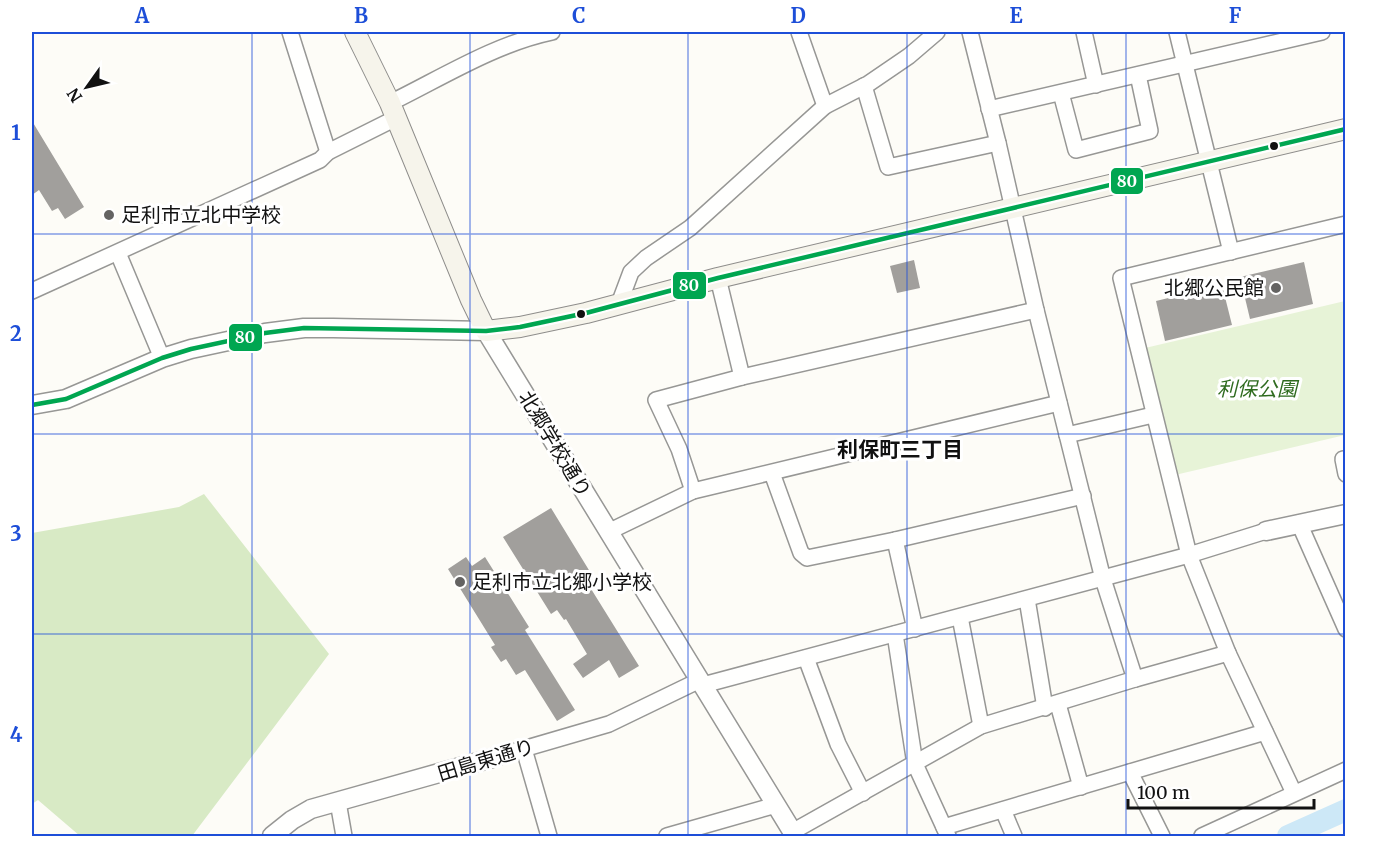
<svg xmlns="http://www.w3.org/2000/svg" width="1377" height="868" font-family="Merriweather,'Noto Sans JP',serif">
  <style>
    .green { fill: #e7f3d7 }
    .forest { fill: #d8eac5 }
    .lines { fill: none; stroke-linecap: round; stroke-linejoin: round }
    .river { stroke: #cde8f7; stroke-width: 22 }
    .building { fill: #a19f9c }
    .minor-casing { stroke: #979795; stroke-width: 18 }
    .tertiary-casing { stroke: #979795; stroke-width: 21 }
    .secondary-casing { stroke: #8e8d8b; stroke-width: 22 }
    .minor { stroke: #fffffe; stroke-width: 15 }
    .tertiary { stroke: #fffffe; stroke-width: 18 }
    .secondary { stroke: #f6f4eb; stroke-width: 20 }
    .bus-1-casing { stroke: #fff; stroke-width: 9 }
    .bus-1 { stroke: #00a651; stroke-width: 4.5 }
    .grid { fill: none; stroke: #1d4ed8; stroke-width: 1.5; stroke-opacity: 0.55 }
    .bus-dot { fill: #111; stroke: #fff; stroke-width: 2 }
    .poi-dot { fill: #646362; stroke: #fff; stroke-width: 2 }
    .labels { text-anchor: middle; stroke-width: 6; stroke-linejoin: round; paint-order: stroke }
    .poi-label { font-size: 20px; fill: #111; stroke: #fff; text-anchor: start }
    .park-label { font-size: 20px; font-style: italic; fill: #2f6b1f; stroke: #fff }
    .street-label { font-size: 20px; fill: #111; stroke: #fff }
    .neighbourhood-label { font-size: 21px; font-weight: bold; fill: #111; stroke: #fff }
    .line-badge { stroke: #fff; stroke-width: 2 }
    .badge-label { font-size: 16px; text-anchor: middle; font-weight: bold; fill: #fff }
    .neatline { fill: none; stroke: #1d4ed8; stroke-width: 2 }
    .grid-label { font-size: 20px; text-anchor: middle; font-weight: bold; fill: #1d4ed8 }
  </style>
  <rect width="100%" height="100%" fill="#fdfcf7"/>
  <polygon class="green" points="1345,301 1345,435 1175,475 1145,348"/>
  <polygon class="forest" points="204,494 329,654 192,836 80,836 38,800 32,804 32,533 179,507"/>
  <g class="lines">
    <polyline class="river" points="1288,836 1346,810"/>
  </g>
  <g class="building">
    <polygon points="32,121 84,207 65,219 58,208 52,211 39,190 32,195"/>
    <polygon points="914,260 920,288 897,293 890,266"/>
    <polygon points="1304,262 1313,304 1250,319 1240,277"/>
    <polygon points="1222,285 1232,325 1165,341 1156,301"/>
    <polygon points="551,508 595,580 588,584 639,666 619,678 609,660 583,678 573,664 587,654 566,619 564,620 557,610 551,614 503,537"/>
    <polygon points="466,557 472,566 485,557 529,627 525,630 575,710 557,721 525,670 516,675 506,659 501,662 491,647 495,645 448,569"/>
  </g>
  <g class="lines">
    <defs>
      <g id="minor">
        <polyline points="290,32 328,152"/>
        <polyline points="799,32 825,106"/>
        <polyline points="970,32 998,143 1036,310 1103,579 1135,679"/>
        <polyline points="1084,32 1096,85"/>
        <polyline points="1177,32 1231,252"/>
        <polyline points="864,86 888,167 998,143"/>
        <polyline points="1061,93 1076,150 1150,131 1138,75"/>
        <path d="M390 103C443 77 495 44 552 32"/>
        <polyline points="989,109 1322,32"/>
        <polyline points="118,253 162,358"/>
        <polyline points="718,278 742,377"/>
        <polyline points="32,291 320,160 328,152 396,118"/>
        <polyline points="619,304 631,272 646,258 690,228 825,106 868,84 909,56 937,32"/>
        <polyline points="1067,435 1153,415"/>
        <polyline points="1343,459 1346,474"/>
        <polyline points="772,473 801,553 807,558 895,540 1083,496"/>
        <polyline points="693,491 679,449 656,400 742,377 1036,310"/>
        <polyline points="1299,523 1346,629"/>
        <polyline points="608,532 693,491 1059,403"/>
        <polyline points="895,540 915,629"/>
        <polyline points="1027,599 1045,708"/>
        <polyline points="960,617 981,726"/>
        <polyline points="895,634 915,764 948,836"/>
        <polyline points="806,658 838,744 863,793"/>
        <polyline points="703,685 1189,555 1266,531"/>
        <polyline points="1058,704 1081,787"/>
        <polyline points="524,749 549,836"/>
        <polyline points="496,757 609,724 700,680"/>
        <polyline points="1130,772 1162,836"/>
        <polyline points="1294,793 1228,653 1189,555 1121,278 1346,224"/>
        <polyline points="338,802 344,836"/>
        <polyline points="1003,810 1014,836"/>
        <polyline points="944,827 1265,732"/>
        <polyline points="792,832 981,726 1135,679 1228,653"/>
        <polyline points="667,836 776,805"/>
        <polyline points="1202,836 1346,770"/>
      </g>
      <g id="tertiary">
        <polyline points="32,405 66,399 162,358 191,349 265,333 304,328 333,328 486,331 795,836"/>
        <polyline points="1266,531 1346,514"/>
        <polyline points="272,836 292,820 311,809 496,757"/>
      </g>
      <polyline id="secondary" points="355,32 390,103 471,300 486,331 520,327 586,313 718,278 1346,129"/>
    </defs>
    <use href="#minor" class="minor-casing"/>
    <use href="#tertiary" class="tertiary-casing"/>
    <use href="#secondary" class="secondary-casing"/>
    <use href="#minor" class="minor"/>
    <use href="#tertiary" class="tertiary"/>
    <use href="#secondary" class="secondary"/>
    <defs>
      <polyline id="bus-1" points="32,405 66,399 162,358 191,349 265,333 304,328 486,331 520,327 586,313 718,278 1346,129"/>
    </defs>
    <use href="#bus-1" class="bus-1-casing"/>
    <use href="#bus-1" class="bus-1"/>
  </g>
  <path class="grid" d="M252 32V836M470 32V836M688 32V836M907 32V836M1126 32V836M32 234H1346M32 434H1346M32 634H1346"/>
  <g class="bus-dot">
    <circle cx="1274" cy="146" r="5"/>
    <circle cx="581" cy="314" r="5"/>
  </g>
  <g class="poi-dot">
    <circle cx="109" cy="215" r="6"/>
    <circle cx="1276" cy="288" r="6"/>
    <circle cx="460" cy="582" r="6"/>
  </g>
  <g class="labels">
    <g class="poi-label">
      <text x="121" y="222">足利市立北中学校</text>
      <text x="1264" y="295" text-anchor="end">北郷公民館</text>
      <text x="472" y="589">足利市立北郷小学校</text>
    </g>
    <g class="park-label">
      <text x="1257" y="396">利保公園</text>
    </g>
    <g class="street-label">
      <text transform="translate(555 444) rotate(59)" y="7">北郷学校通り</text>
      <text transform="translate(486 760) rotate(-17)" y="7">田島東通り</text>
    </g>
    <g class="neighbourhood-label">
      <text x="900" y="457">利保町三丁目</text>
    </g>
  </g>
  <g class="line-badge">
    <rect x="1110" y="167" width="34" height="28" rx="6" fill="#00a651"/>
    <rect x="672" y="271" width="35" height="29" rx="6" fill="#00a651"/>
    <rect x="228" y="323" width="35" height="29" rx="6" fill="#00a651"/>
  </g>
  <g class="badge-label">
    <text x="1127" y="187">80</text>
    <text x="689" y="291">80</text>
    <text x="245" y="343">80</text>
  </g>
  <rect width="1377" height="868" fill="none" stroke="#ffffff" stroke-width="66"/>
  <g transform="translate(87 87) rotate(236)" stroke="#ffffff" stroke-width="4.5" paint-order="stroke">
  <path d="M0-4.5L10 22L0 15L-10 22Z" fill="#111111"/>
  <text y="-9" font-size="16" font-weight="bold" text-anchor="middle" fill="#111111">N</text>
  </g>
  <path d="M1128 799v9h186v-9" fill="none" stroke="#111111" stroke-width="3"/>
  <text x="1137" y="799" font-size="18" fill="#111111" stroke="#ffffff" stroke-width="4.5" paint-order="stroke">100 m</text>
  <rect x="33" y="33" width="1311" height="802" class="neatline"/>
  <g class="grid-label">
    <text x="142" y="23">A</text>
    <text x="361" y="23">B</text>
    <text x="579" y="23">C</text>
    <text x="798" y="23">D</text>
    <text x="1016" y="23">E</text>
    <text x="1235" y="23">F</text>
    <text x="16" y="140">1</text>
    <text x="16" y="341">2</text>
    <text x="16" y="541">3</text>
    <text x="16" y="742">4</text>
  </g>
</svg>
